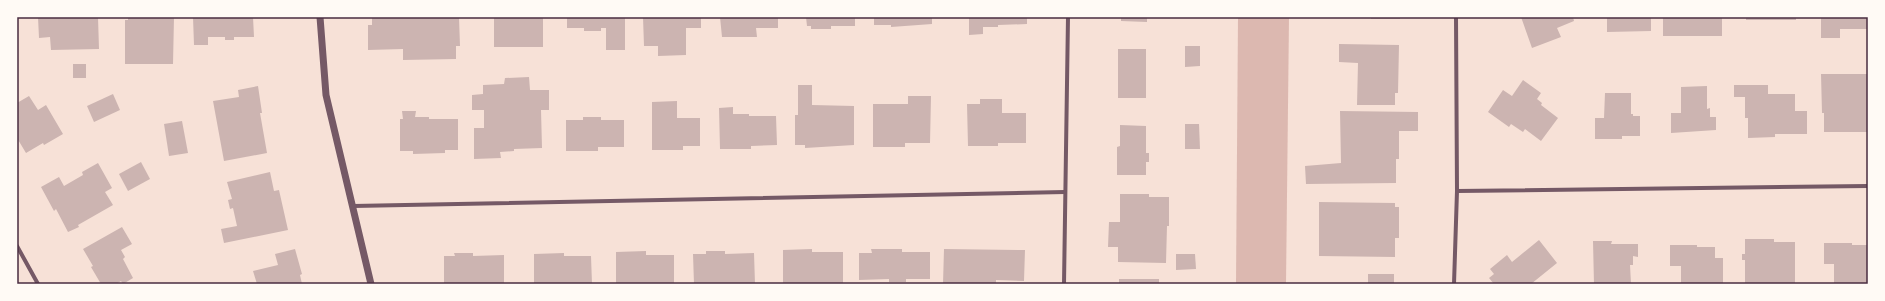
<svg xmlns="http://www.w3.org/2000/svg" width="1885" height="301" font-family="'Public Sans',sans-serif">
  <style>
    .water { fill: #dcb8b0 }
    .building { fill: #ccb4b1 }
    .lines { fill: none; stroke-linecap: round; stroke-linejoin: round }
    .minor { stroke: #755966; stroke-width: 4 }
    .tertiary { stroke: #755966; stroke-width: 7 }
    .neatline { fill: none; stroke: #4a2c40; stroke-width: 1.5 }
  </style>
  <rect width="100%" height="100%" fill="#f7e1d7"/>
  <polygon class="water" points="1238,17 1289,17 1286,284 1236,284"/>
  <g class="building">
    <polygon points="38,17 98,17 99,49 51,50 50,37 39,38"/>
    <polygon points="128,17 174,17 173,64 125,64 125,20 128,20"/>
    <polygon points="193,17 253,17 254,37 234,37 234,40 225,40 225,37 208,37 208,45 194,45"/>
    <polygon points="372,17 459,17 460,46 456,46 456,59 403,60 403,49 368,50 368,25 372,25"/>
    <rect x="494" y="17" width="49" height="30"/>
    <polygon points="567,17 625,17 625,50 606,50 606,28 601,28 601,31 584,31 584,28 567,28"/>
    <polygon points="643,17 701,17 701,28 686,28 686,55 658,56 658,46 644,46"/>
    <polygon points="720,17 778,17 778,28 756,28 757,37 722,37"/>
    <polygon points="806,17 855,17 855,26 831,26 831,29 811,29 811,26 807,26"/>
    <polygon points="874,17 932,17 932,24 891,27 891,25 874,25"/>
    <polygon points="969,17 1027,17 1027,24 998,25 998,27 983,27 983,34 969,35"/>
    <polygon points="1121,17 1147,17 1147,22 1121,21"/>
    <rect x="1371" y="17" width="29" height="2"/>
    <polygon points="1521,17 1573,17 1574,21 1557,28 1561,37 1532,48"/>
    <polygon points="1607,17 1651,17 1651,31 1607,32"/>
    <rect x="1663" y="17" width="59" height="19"/>
    <rect x="1746" y="17" width="50" height="3"/>
    <polygon points="1821,17 1868,17 1868,29 1840,29 1840,38 1821,38"/>
    <polygon points="1339,44 1399,45 1398,93 1395,93 1395,105 1357,105 1358,63 1339,62"/>
    <polygon points="1185,46 1200,46 1200,66 1185,67"/>
    <rect x="1118" y="49" width="28" height="49"/>
    <rect x="73" y="64" width="13" height="14"/>
    <polygon points="1821,74 1868,74 1868,132 1824,132 1824,113 1822,113"/>
    <polygon points="529,77 530,90 549,90 549,110 541,110 542,148 514,149 514,151 500,152 501,158 474,159 474,128 484,128 484,110 472,110 472,95 483,94 483,85 504,84 505,78"/>
    <polygon points="1523,80 1541,93 1537,99 1542,103 1541,105 1558,118 1541,141 1525,129 1523,132 1511,124 1509,127 1488,112 1503,90 1512,96"/>
    <polygon points="798,85 812,85 812,105 854,106 854,145 805,148 805,145 795,145 795,115 798,115"/>
    <polygon points="1734,85 1768,85 1768,94 1795,94 1795,111 1807,111 1807,134 1775,134 1775,137 1748,138 1748,118 1745,118 1745,97 1734,97"/>
    <polygon points="258,86 262,113 260,113 267,153 224,161 213,101 239,97 238,90"/>
    <polygon points="1707,86 1707,109 1710,108 1710,117 1716,117 1716,130 1671,133 1671,113 1681,113 1681,87"/>
    <polygon points="1605,93 1631,93 1631,114 1633,114 1633,116 1640,116 1640,136 1622,136 1622,139 1595,139 1595,118 1604,118"/>
    <polygon points="113,94 120,110 94,122 87,106"/>
    <polygon points="29,96 38,110 46,105 63,134 44,145 43,143 26,153 17,138 17,103"/>
    <polygon points="908,96 931,96 930,143 905,143 905,147 873,147 873,104 908,104"/>
    <polygon points="980,99 1002,99 1002,113 1026,113 1026,143 998,143 998,146 968,146 967,104 980,104"/>
    <polygon points="677,101 677,118 700,118 700,146 683,146 683,150 652,150 652,102"/>
    <polygon points="733,107 733,114 749,114 749,116 776,116 777,145 751,146 751,149 720,149 719,108"/>
    <polygon points="402,111 416,111 415,117 429,117 429,119 458,119 458,150 445,150 445,153 413,154 413,151 400,151 400,119 403,119"/>
    <polygon points="1340,111 1418,112 1418,131 1399,131 1399,159 1396,159 1396,183 1306,184 1305,166 1341,163"/>
    <polygon points="583,117 601,117 601,120 624,120 624,147 598,147 598,151 566,151 566,120 583,120"/>
    <polygon points="182,121 188,153 169,156 164,124"/>
    <polygon points="1185,124 1199,124 1200,149 1185,149"/>
    <polygon points="1120,125 1146,126 1146,153 1149,153 1149,162 1146,162 1146,175 1117,175 1117,147 1120,146"/>
    <polygon points="141,162 150,179 128,191 119,174"/>
    <polygon points="98,163 112,188 105,192 113,205 78,225 79,227 68,232 56,209 54,211 41,187 59,177 64,186 83,175 82,172"/>
    <polygon points="270,172 274,191 279,190 288,230 224,243 221,229 237,226 233,208 230,209 228,200 232,199 227,182"/>
    <polygon points="1120,194 1149,194 1149,197 1169,197 1169,226 1167,226 1166,263 1118,262 1118,247 1108,247 1109,222 1120,222"/>
    <polygon points="1319,202 1395,203 1395,207 1399,207 1399,238 1395,238 1395,257 1319,256"/>
    <polygon points="122,227 132,244 121,250 125,257 123,259 133,278 123,284 121,281 116,284 101,284 91,267 93,266 83,249"/>
    <polygon points="1745,239 1774,239 1774,242 1795,242 1795,284 1745,284 1745,260 1742,260 1742,254 1745,254"/>
    <polygon points="1539,240 1557,263 1531,284 1494,284 1489,278 1494,274 1490,269 1507,255 1512,262"/>
    <polygon points="1593,241 1612,241 1611,244 1638,244 1638,257 1633,256 1633,265 1630,265 1631,284 1594,284"/>
    <polygon points="1824,243 1852,243 1852,245 1868,245 1868,284 1834,284 1834,264 1824,264"/>
    <polygon points="1670,245 1697,245 1697,247 1715,247 1715,258 1723,258 1723,284 1681,284 1681,266 1670,266"/>
    <polygon points="295,249 302,274 300,275 302,284 257,284 253,271 278,265 275,254"/>
    <polygon points="812,249 812,252 843,252 843,284 783,284 783,250"/>
    <polygon points="871,249 902,249 902,252 930,252 930,279 906,279 906,282 889,282 889,279 859,280 859,253 872,253"/>
    <polygon points="944,249 1025,250 1024,281 996,280 996,284 943,284"/>
    <polygon points="646,251 646,255 674,255 674,284 616,284 616,252"/>
    <polygon points="706,251 725,251 725,254 754,253 755,284 694,284 693,254 706,254"/>
    <polygon points="454,253 473,253 473,256 504,255 504,284 444,284 444,256 455,256"/>
    <polygon points="564,253 564,256 591,256 592,284 534,284 534,254"/>
    <polygon points="1176,254 1195,254 1196,269 1176,270"/>
    <rect x="1368" y="274" width="26" height="10"/>
    <rect x="1119" y="279" width="40" height="5"/>
  </g>
  <g class="lines">
    <g class="minor">
      <polyline points="1457,191 1868,186"/>
      <polyline points="353,206 1065,192"/>
      <polyline points="17,246 38,284"/>
      <polyline points="1064,284 1068,17"/>
      <polyline points="1454,284 1457,191 1456,17"/>
    </g>
    <polyline class="tertiary" points="320,17 326,95 371,284"/>
  </g>
  <rect width="1885" height="301" fill="none" stroke="#fffaf5" stroke-width="36"/>
  <rect x="18" y="18" width="1849" height="265" class="neatline"/>
</svg>
